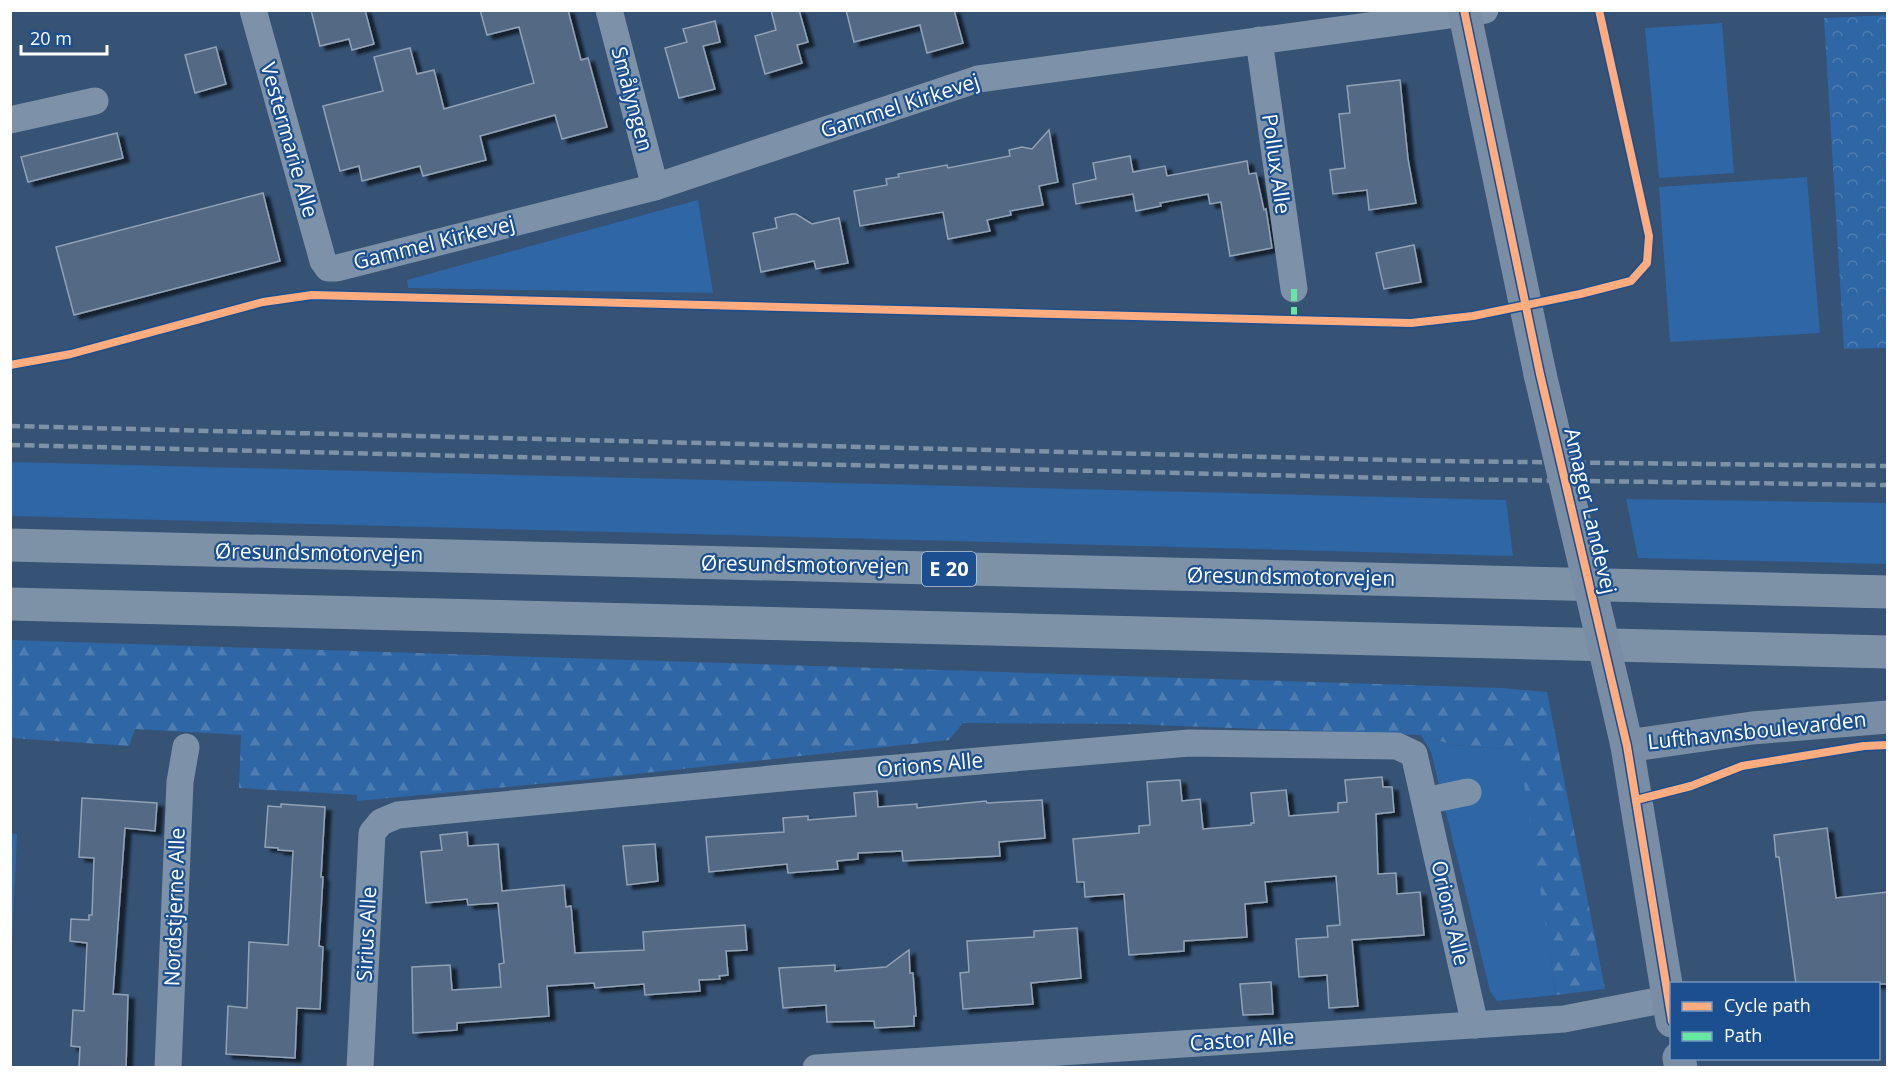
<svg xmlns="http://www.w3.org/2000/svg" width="1898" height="1078" font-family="'Open Sans',sans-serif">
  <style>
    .grass { fill: #2f66a5 }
    .forest { fill: url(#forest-firs) }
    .park { fill: url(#park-crowns) }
    .building { fill: #526984; stroke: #92a2b6; stroke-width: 1.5; filter: url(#shadow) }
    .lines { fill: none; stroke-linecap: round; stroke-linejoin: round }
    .street { stroke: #7d92a8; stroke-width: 27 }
    .secondary { stroke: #798da4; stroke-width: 33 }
    .highway { stroke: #7e92a7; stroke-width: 33 }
    .rail { stroke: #7e92a7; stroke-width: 4.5; stroke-dasharray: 10 4.5; stroke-linecap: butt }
    .secondary-bridge { stroke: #798da4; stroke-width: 33 }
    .quiet { stroke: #66e7a1; stroke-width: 6; stroke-dasharray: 12 6; stroke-linecap: butt }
    .cycleway-casing { stroke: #1b4f8f; stroke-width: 11 }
    .cycleway { stroke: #ffac80; stroke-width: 8 }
    .labels { text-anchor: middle; stroke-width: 4.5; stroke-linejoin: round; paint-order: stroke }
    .shield { fill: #1b4f8f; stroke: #bbcadd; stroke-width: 1.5 }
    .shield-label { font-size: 20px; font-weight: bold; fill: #fff }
    .street-label { font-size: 21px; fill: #fff; stroke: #1b4f8f }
  </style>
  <defs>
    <pattern id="forest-firs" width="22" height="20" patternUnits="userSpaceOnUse" patternTransform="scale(1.5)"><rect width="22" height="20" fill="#2f66a5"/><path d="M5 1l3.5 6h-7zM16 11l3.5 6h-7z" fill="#4e7db2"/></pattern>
    <pattern id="park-crowns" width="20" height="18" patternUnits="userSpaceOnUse" patternTransform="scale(1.5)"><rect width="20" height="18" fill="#2f66a5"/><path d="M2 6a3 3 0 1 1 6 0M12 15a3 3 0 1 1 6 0" fill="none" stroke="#4e7db2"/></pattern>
    <filter id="shadow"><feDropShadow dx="6" dy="4" stdDeviation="1.5" flood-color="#0009"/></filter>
  </defs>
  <rect width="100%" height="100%" fill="#365274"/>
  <g class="grass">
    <polygon points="1722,23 1734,173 1659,178 1645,28"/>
    <polygon points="1807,177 1820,333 1670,342 1659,187"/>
    <polygon points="698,200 713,293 408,288 407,280"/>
    <polygon points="11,462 1506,500 1513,556 11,516"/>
    <polygon points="1626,499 1887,503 1887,564 1638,558"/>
    <polygon points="1421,735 1453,745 1520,750 1556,995 1497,1001 1490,991 1431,752"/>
  </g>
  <g class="forest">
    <polygon points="10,640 1501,688 1547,692 1605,989 1556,995 1519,750 1453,745 1421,735 1126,724 963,723 949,740 581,780 357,801 357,795 239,788 241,735 135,729 129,746 11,738"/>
    <polygon points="11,833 17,834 11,963 10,833"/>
  </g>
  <polygon class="park" points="1887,15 1887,348 1844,349 1824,18"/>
  <g class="building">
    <polygon points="311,10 365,10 374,44 352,50 349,39 320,46"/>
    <polygon points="480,10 568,10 581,60 588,58 607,127 562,139 555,115 480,136 486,160 423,176 420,166 362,181 359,166 340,171 323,106 383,91 374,57 410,48 417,74 434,70 444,109 534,83 519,27 487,35"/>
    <polygon points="771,10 799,10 808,42 797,45 802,63 765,74 755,36 776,30"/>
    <polygon points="846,10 954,10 963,43 927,53 920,25 854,42"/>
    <polygon points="715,21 720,42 703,46 715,89 679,98 665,48 687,42 683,29"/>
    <polygon points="216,47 226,84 195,93 185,55"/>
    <polygon points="1400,80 1408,159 1416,203 1369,210 1367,190 1333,194 1330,170 1345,168 1339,114 1350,113 1347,86"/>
    <polygon points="1049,130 1058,182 1039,186 1043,205 1010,211 1011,215 987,220 990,231 948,239 943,212 860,226 854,191 887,185 886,179 899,177 898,174 947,165 948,168 1010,156 1009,150 1022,147 1032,149"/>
    <polygon points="117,133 123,158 28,182 21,157"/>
    <polygon points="1130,156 1133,172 1165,166 1167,176 1247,161 1249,174 1256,173 1264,210 1266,209 1272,248 1230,256 1221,202 1210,204 1208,194 1160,203 1161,206 1136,211 1133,194 1076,204 1073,184 1096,179 1093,163"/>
    <polygon points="263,193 280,261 74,315 56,247"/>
    <polygon points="792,214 796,214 812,224 839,218 848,263 816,269 814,261 761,272 753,233 777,228 775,218"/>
    <polygon points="1414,245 1421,282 1384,289 1376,253"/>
    <polygon points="1382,777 1383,787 1392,787 1394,812 1376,814 1378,874 1396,873 1397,894 1420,892 1424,935 1352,940 1358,1006 1329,1008 1327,975 1299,977 1296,939 1328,937 1327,926 1340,925 1336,876 1265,882 1267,902 1245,904 1247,937 1184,941 1184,951 1129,955 1124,894 1085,897 1084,882 1077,882 1073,839 1139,833 1139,826 1150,825 1147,782 1180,780 1182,801 1200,799 1203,829 1251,825 1251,823 1254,823 1251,793 1286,790 1289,816 1338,812 1338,803 1347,802 1345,780"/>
    <polygon points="877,791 878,807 917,804 917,808 986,801 987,803 1042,800 1045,838 999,842 1000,856 903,861 902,851 858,853 858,859 837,861 838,869 788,873 787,864 709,872 706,837 784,832 783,818 808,816 808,820 856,816 854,793"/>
    <polygon points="82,798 157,803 155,831 125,828 113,994 128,995 126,1068 79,1068 80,1047 71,1046 73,1010 84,1011 87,943 70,941 71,919 89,920 89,915 92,915 94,858 79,857"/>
    <polygon points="281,804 325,807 321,877 323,877 319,946 323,947 320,1009 297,1008 295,1058 226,1054 228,1006 247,1008 249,942 288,945 293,851 278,850 278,848 265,847 268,806 281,807"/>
    <polygon points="1827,828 1836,898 1887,892 1887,984 1796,984 1779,857 1776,857 1774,835"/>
    <polygon points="467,832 468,846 498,844 502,891 564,885 566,907 571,906 575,953 644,950 643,932 745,925 747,950 726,951 728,975 719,976 720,979 699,980 700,991 645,995 644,984 595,988 594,983 547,986 549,1016 457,1023 457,1030 413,1033 412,967 450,965 452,990 501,987 499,964 504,963 498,903 468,905 467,899 426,903 421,852 442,850 440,835"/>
    <polygon points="655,844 658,881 627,885 623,846"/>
    <polygon points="1077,928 1081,978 1031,983 1033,1004 963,1009 960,973 969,972 967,941 1034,937 1034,931"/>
    <polygon points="909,950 910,973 913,973 916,1016 914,1016 914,1026 875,1028 874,1021 827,1022 826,1005 783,1008 779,968 835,965 835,971 886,967"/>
    <polygon points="1271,982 1273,1014 1243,1015 1240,984"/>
  </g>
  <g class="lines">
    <g class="street">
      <polyline points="253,10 323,261 328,268 337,268 655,187 978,79 1485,10"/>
      <polyline points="609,10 655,187"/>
      <polyline points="1259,40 1294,289"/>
      <polyline points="10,120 95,101"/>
      <polyline points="1425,801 1468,792"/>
      <polyline points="168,1068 180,782 186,747"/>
      <polyline points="360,1068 372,833 381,822 398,815 792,777 1189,743 1397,746 1414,754 1475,1025"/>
      <polyline points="816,1068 1564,1019 1667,999"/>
    </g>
    <g class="secondary">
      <polyline points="1464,10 1540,374"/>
      <polyline points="1614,689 1627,746 1672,1021"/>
      <polyline points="1627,746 1752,728 1888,717"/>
      <polyline points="1679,1058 1681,1068"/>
    </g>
    <g class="highway">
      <polyline points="10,545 1888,592"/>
      <polyline points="10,604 1888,652"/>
    </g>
    <g class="rail">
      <polyline points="10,426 1434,461 1888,466"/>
      <polyline points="10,445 1433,479 1888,485"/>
    </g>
    <polyline class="secondary-bridge" points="1540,374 1614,689"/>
    <polyline class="quiet" points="1294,289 1294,319"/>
    <defs>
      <g id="cycleway">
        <polyline points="1464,10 1540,374 1627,746 1672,1021"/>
        <polyline points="10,365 71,354 263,302 312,295 1411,323 1473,316 1580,294 1631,281 1647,263 1649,236 1599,10"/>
        <polyline points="1636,800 1691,786 1742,766 1864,746 1888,745"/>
      </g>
    </defs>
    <use href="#cycleway" class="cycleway-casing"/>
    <use href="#cycleway" class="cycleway"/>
  </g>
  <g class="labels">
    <rect class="shield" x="922" y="552" width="54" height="34" rx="4.5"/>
    <g class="shield-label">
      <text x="949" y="576">E 20</text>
    </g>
    <g class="street-label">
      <text transform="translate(632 99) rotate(75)" y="7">Smålyngen</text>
      <text transform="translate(900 106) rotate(-18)" y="7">Gammel Kirkevej</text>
      <text transform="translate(289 140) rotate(74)" y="7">Vestermarie Alle</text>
      <text transform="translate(1276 164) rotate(82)" y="7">Pollux Alle</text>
      <text transform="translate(434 243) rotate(-14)" y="7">Gammel Kirkevej</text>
      <text transform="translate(1590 511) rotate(77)" y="7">Amager Landevej</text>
      <text transform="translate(319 553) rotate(1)" y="7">Øresundsmotorvejen</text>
      <text transform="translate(805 565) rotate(1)" y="7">Øresundsmotorvejen</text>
      <text transform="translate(1291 577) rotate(1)" y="7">Øresundsmotorvejen</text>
      <text transform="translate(1757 731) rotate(-6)" y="7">Lufthavnsboulevarden</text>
      <text transform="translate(930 765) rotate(-5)" y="7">Orions Alle</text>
      <text transform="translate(175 907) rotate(-88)" y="7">Nordstjerne Alle</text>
      <text transform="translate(1450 913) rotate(77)" y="7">Orions Alle</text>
      <text transform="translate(367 934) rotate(-87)" y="7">Sirius Alle</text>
      <text transform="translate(1242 1040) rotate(-4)" y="7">Castor Alle</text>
    </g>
  </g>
  <rect width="1898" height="1078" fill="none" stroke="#ffffff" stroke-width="24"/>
  <rect x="1670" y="982" width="210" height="78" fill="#1b4f8f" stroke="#7695bc" stroke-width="1.5"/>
  <rect x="1682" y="1002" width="30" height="9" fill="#ffac80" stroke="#7695bc" stroke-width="1.5"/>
  <text x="1724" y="1012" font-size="18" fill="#ffffff">Cycle path</text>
  <rect x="1682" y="1032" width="30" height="9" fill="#66e7a1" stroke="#7695bc" stroke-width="1.5"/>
  <text x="1724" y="1042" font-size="18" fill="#ffffff">Path</text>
  <path d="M21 45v9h86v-9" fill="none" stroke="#ffffff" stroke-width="3"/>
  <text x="30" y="45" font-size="18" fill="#ffffff" stroke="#1b4f8f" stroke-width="4.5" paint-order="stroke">20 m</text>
</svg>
